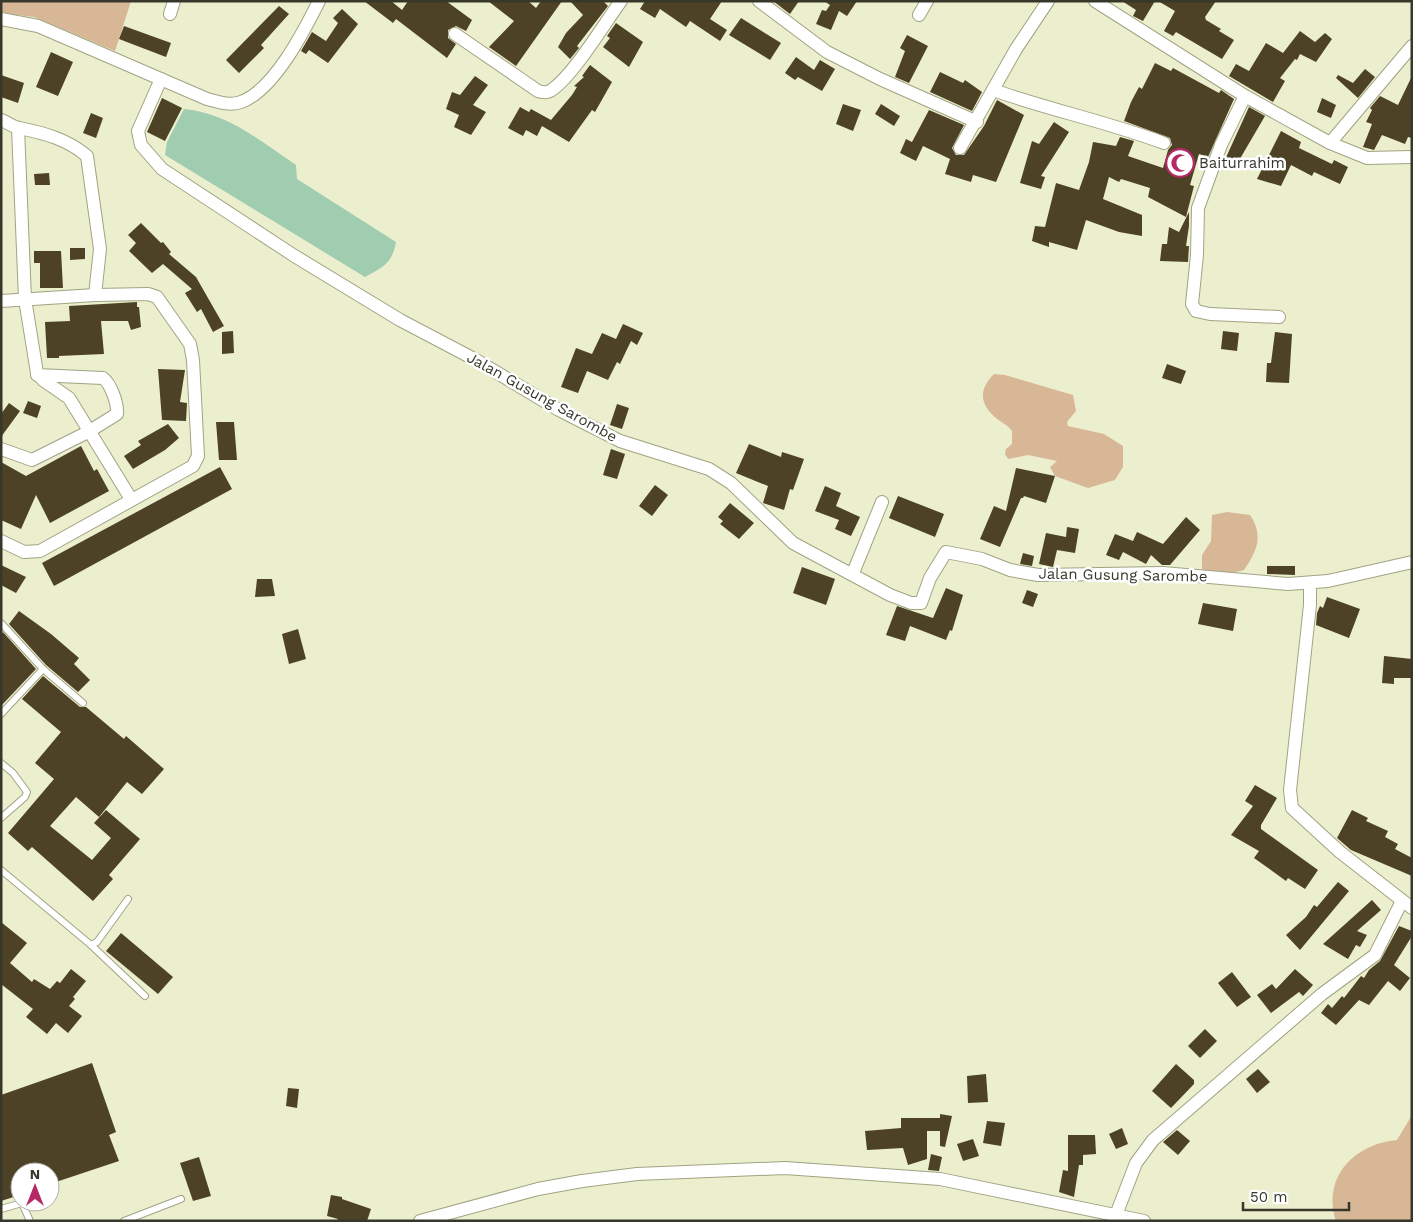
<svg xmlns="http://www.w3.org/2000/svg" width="1413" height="1222" font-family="'Work Sans',sans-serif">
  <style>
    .green { fill: #d8b796 }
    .water { fill: #a0ccaf }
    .building { fill: #4d4226 }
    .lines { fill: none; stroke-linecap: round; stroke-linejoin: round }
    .service-casing { stroke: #a1a383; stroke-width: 8 }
    .minor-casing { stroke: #a1a383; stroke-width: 14 }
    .service { stroke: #fff; stroke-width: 6 }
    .minor { stroke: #fff; stroke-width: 12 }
    .labels { text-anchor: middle; stroke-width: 5; stroke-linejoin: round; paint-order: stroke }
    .poi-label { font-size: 15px; fill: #37382b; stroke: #fff; text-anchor: start }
    .street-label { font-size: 15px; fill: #37382b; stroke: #fff }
  </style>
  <rect width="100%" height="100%" fill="#ecefcd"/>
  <g class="green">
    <polygon points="1,1 131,1 115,51 34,17 1,13"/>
    <path d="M994 374 1005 375 1073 395 1076 411 1067 422 1068 426 1104 434 1123 446V467L1115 480 1088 488 1055 476 1050 467 1057 461 1028 455 1008 459 1005 454 1006 449 1012 444V431C1008 425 1002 423 996 418 980 404 978 390 994 374Z"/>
    <path d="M1227 512 1250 515C1264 536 1257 551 1244 570 1232 574 1213 575 1202 569V555L1211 541 1212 515Z"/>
    <path d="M1412 1115V1221H1336C1322 1176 1355 1144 1397 1140Z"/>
  </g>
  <path class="water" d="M184 109C227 113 261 141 296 165L297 179 396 242C392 264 383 267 365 277L165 155 167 142Z"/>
  <g class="building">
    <polygon points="364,1 391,1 402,10 408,1 446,1 472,20 466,31 456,26 448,30 448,38 456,44 447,58 396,19 393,23"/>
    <polygon points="488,1 528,1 536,8 541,1 562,1 516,66 489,47 514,21"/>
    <polygon points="570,1 603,1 608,6 577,46 579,48 570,59 558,47 566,33 583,15"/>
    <polygon points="645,1 722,1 710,19 727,30 720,41 690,21 686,27 660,9 655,18 640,9"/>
    <polygon points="773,1 799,1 790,14"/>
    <polygon points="824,1 857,1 847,16 839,11 831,30 816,24 822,10 826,11 830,5"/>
    <polygon points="1122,1 1155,1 1143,21 1133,16 1136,10"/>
    <polygon points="1158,1 1216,1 1205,17 1206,20 1221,29 1219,31 1234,40 1222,59 1176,32 1173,36 1164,31 1175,11"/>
    <polygon points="279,6 289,14 261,45 264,48 239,73 226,60"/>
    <polygon points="342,9 358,24 328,63 309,50 306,54 301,51 312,32 326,41 338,23 333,18"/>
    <polygon points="741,18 781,43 770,60 729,35"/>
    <polygon points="616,23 643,42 629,67 603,47 610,38 607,36"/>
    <polygon points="124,26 171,43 166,57 119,39"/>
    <polygon points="1300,31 1315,42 1325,33 1332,39 1316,62 1300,54 1297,60 1295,59 1280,78 1285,81 1273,102 1229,76 1236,64 1249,71 1266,43 1283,53"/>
    <polygon points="907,35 928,46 909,83 895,77 905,51 900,48"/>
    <polygon points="51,52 73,62 58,96 36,87"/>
    <polygon points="796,57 814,70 820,60 835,69 822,91 798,77 795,80 785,73"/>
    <polygon points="1155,63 1171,71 1173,68 1219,93 1221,90 1234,99 1208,157 1199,154 1190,185 1194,186 1186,217 1148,197 1150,188 1121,179 1119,182 1109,177 1103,199 1142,215 1142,236 1119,232 1086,220 1077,250 1049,242 1049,247 1032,241 1035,226 1045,227 1056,183 1079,190 1089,162 1093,142 1116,146 1120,137 1134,141 1128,156 1163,168 1168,150 1172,145 1170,138 1124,121 1131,102 1139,87 1142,89"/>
    <polygon points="590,65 612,82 595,112 592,110 569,142 542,126 537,136 526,130 523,136 508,128 520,107 529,112 531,109 551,120 572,95 577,87 574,86 584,77 582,76"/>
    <polygon points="1365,69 1375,77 1358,98 1336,78 1338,75 1353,83"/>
    <polygon points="940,72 963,83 965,80 982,92 972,111 930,92"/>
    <polygon points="1,75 24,83 18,103 1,97"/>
    <polygon points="475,76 488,85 473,105 486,112 471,135 454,127 459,115 446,109 452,92 460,95"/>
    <polygon points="1412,76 1412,138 1408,137 1405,144 1382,135 1374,150 1363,147 1372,124 1366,122 1372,110 1370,108 1380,96 1398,105"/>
    <polygon points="162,98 182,108 165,141 147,132"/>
    <polygon points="1322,98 1336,105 1331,118 1317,112"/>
    <polygon points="997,100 1024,115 996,182 973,175 971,182 945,174 950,159 923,146 916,161 900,153 906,139 912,142 929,110 964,125 952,148 956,155 964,155 984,126"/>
    <polygon points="843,104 861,110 853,131 836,124"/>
    <polygon points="881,104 900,116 894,126 875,114"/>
    <polygon points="1249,107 1265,116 1234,169 1223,164"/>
    <polygon points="91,113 103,118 96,138 83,133"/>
    <polygon points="1054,122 1069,132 1041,176 1045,177 1041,189 1020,183 1032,141 1039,144"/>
    <polygon points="1281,131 1301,142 1299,148 1332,164 1334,160 1348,167 1340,184 1314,172 1312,176 1291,165 1281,186 1257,179"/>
    <polygon points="49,173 50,185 35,185 34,174"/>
    <polygon points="1189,212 1189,226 1186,246 1189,246 1188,262 1160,261 1162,244 1167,244 1169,227 1179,232"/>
    <polygon points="141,223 161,243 163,242 171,252 169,254 196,277 224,326 213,332 201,309 197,312 185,293 192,289 163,264 152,273 129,251 136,243 128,235"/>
    <polygon points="70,248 85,248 85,259 70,260"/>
    <polygon points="34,251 61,251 63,288 40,288 40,263 34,263"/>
    <polygon points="137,302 137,307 139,307 141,327 131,330 128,321 101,321 104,354 59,356 59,358 47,358 45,322 70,321 69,306"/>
    <polygon points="623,324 643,333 637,345 631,341 620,364 617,362 608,380 587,371 578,393 561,387 576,348 592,354 602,333 616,339"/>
    <polygon points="233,331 234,353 222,354 222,332"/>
    <polygon points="1223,331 1239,333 1237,351 1221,349"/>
    <polygon points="1275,332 1292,334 1289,383 1266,382 1267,363 1271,363"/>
    <polygon points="1167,364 1186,371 1181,384 1162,378"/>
    <polygon points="158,369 185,370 180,402 187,403 186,421 162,420"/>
    <polygon points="28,401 41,406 37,418 23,413"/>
    <polygon points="9,403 20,411 1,437 1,414"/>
    <polygon points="617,404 629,408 622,429 610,425"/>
    <polygon points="216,422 234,422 237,460 219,460"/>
    <polygon points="168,424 179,438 165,450 133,469 124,456 141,445 138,441"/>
    <polygon points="749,444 781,457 782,452 804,459 793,490 790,489 784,510 763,503 768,486 736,473"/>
    <polygon points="81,446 94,471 97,469 109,491 50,523 36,495 21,529 1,520 1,462 26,476"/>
    <polygon points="611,449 625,454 617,479 603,475"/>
    <polygon points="220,467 232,489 54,586 42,563"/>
    <polygon points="1016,468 1055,476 1046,503 1024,496 1023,498 1021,498 1000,547 980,539 994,506 1006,511"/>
    <polygon points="655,485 668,495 652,516 639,506"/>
    <polygon points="825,486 841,493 836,506 860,517 851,536 835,529 839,520 815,511"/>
    <polygon points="898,496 944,514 935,537 889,518"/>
    <polygon points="730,503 754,523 739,539 720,524 723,521 718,517"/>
    <polygon points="1186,517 1200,530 1170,565 1162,565 1151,555 1146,564 1123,552 1119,560 1106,555 1115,534 1133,541 1137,532 1163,544"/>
    <polygon points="1067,527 1079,529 1075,553 1057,550 1053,567 1039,564 1046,533 1066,537"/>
    <polygon points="1023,553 1034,556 1032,566 1020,564"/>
    <polygon points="1,565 26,577 16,593 1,585"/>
    <polygon points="1267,566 1295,566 1295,575 1267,574"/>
    <polygon points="802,567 835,579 826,605 793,593"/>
    <polygon points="257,579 272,579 275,596 255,597"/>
    <polygon points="946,588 963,595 952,631 950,630 946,640 910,626 905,641 886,635 897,606 933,618"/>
    <polygon points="1027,590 1038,594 1033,607 1022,603"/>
    <polygon points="1327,597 1360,609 1349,638 1316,625 1317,613 1320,606 1323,608"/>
    <polygon points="1203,603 1237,609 1233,631 1198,624"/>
    <polygon points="19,611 51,634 79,658 74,664 90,680 78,692 46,665 9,624"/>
    <polygon points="298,629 306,659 289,664 282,634"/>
    <polygon points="3,632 36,669 1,706 1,635"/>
    <polygon points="1384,656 1412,659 1412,678 1394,678 1394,684 1382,683"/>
    <polygon points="43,676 80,707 86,707 124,739 126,736 164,769 142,794 127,782 99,817 76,797 50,826 92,860 111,838 94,823 106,810 140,839 109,875 113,879 93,901 32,847 28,851 8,833 54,779 35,763 61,732 22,699"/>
    <polygon points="1255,785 1277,798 1261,825 1261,829 1318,870 1305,889 1288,878 1286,881 1275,873 1254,858 1259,851 1231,835 1253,806 1245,801"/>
    <polygon points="1352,810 1368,818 1366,821 1388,831 1385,837 1398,844 1395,849 1412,858 1412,876 1351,850 1337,838"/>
    <polygon points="1338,882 1349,891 1300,950 1286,935 1306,917 1314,905 1317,907"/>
    <polygon points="1372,900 1381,910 1357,931 1367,935 1360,947 1356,945 1348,959 1323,944"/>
    <polygon points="1,922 27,943 10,963 32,982 34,979 50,989 57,981 60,983 71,969 86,981 73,997 75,999 69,1006 82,1016 68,1033 56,1023 47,1034 26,1017 33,1009 1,984"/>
    <polygon points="1399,926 1412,931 1412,936 1394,965 1410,978 1400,991 1388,981 1369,1005 1359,1000 1336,1025 1321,1013 1328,1004 1332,1008 1342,996 1344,998 1361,976 1364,978 1369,970 1380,961"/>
    <polygon points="121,933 173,977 158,994 106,951"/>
    <polygon points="1295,969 1313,985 1303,996 1299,992 1271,1013 1257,995 1272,984 1276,989"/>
    <polygon points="1232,972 1251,997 1237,1007 1218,983"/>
    <polygon points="1205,1029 1217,1041 1200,1058 1188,1046"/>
    <polygon points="92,1063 116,1132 109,1135 119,1161 50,1184 50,1172 20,1172 20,1195 1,1201 1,1095"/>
    <polygon points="1176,1064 1194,1080 1194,1084 1171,1108 1152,1091"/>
    <polygon points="1258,1069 1270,1082 1257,1093 1246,1079"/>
    <polygon points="986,1074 988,1102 968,1103 967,1076"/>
    <polygon points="288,1088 299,1089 297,1108 286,1106"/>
    <polygon points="940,1114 952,1116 945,1147 940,1146 940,1131 927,1131 927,1159 908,1165 903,1148 867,1150 865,1131 901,1128 901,1118 940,1118"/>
    <polygon points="987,1121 1005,1123 1001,1146 983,1143"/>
    <polygon points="1122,1128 1128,1144 1116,1149 1109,1134"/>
    <polygon points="1177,1130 1190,1141 1178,1155 1163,1142"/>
    <polygon points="1068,1135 1095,1135 1096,1154 1083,1155 1083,1165 1079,1165 1074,1197 1059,1192 1063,1170 1068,1171"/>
    <polygon points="973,1139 979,1156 963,1161 957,1144"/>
    <polygon points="931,1154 942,1157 939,1171 928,1170"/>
    <polygon points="199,1157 211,1196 193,1201 180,1163"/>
    <polygon points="331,1195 342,1197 342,1199 371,1209 367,1221 337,1221 338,1219 327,1216"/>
  </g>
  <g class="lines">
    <defs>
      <g id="service">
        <polyline points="1,623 43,669 83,703"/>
        <polyline points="1,714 43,669"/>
        <polyline points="1,763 13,773 27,792 25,797 1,818"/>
        <polyline points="1,870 91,945 97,942 128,899"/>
        <polyline points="91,945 145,996"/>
        <polyline points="1,1209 22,1203 30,1221"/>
        <polyline points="124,1221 181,1199"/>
      </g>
      <g id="minor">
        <polyline points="759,1 827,52 880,79 977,122"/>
        <polyline points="1095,1 1245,96 1330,143 1367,158 1412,157"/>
        <polyline points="170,14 174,1"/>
        <polyline points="919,15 927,1"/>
        <path d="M1 19 38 26 207 99C218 102 230 106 241 102 274 90 304 31 319 1"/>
        <path d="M455 34 538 91C544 93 548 93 553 89 574 74 604 24 621 1"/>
        <polyline points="161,79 138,131 141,145 162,169 293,255 400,320 476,360 559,410 620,441 709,469 731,483 793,543 890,595 911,603 921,603 930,578 946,552 982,559 1010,570 1038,575 1163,573 1288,584 1328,581 1412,562"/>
        <path d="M993 90C1050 110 1108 122 1164 143"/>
        <polyline points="1245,96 1221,145 1198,208 1197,255 1192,304 1196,311 1210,314 1279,317"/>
        <path d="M1 120C7 122 13 127 19 128 44 133 67 139 87 156L100 249 95 295"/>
        <polyline points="18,128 25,299 37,373 43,380 69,398 131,499"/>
        <polyline points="1330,143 1412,46"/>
        <polyline points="960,148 1016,49 1048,1"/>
        <polyline points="1,301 95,295 148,294 157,297 190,344 193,360 198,456 193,466 40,551 24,552 1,541"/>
        <path d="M1 449 32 460 88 432 117 414C118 404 111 384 103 378L37 375"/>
        <polyline points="853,573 882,502"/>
        <polyline points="1310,584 1310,605 1290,790 1292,808 1340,852 1412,908"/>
        <polyline points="1116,1215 1136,1163 1153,1140 1322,994 1375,955 1402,901"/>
        <polyline points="420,1221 538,1189 582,1181 637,1174 785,1168 940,1179 1144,1221"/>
      </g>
    </defs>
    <use href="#service" class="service-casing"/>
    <use href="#minor" class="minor-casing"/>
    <use href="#service" class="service"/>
    <use href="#minor" class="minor"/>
  </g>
  <defs>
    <symbol id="mosque-ring" viewBox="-11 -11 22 22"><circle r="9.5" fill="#fff" stroke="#b52a66" stroke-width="1.5"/><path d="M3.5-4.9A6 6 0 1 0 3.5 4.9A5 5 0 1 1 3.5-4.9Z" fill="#b52a66"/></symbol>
  </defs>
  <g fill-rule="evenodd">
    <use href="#mosque-ring" x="1164" y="147" width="32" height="32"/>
  </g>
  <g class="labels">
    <g class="poi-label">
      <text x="1199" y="168">Baiturrahim</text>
    </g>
    <g class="street-label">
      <text transform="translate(542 397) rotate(29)" y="5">Jalan Gusung Sarombe</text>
      <text transform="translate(1123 575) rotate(1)" y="5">Jalan Gusung Sarombe</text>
    </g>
  </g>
  <rect width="1413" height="1222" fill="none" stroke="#37382b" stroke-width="5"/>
  <g transform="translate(35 1187)"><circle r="24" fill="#ffffff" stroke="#afafaa"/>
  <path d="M0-4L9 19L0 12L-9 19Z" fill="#b52a66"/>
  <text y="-8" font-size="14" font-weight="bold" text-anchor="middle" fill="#37382b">N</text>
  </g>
  <path d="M1243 1202v8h106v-8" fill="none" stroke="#37382b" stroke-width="2.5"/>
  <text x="1250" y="1202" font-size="15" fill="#37382b" stroke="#ffffff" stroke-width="4" paint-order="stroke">50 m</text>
</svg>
